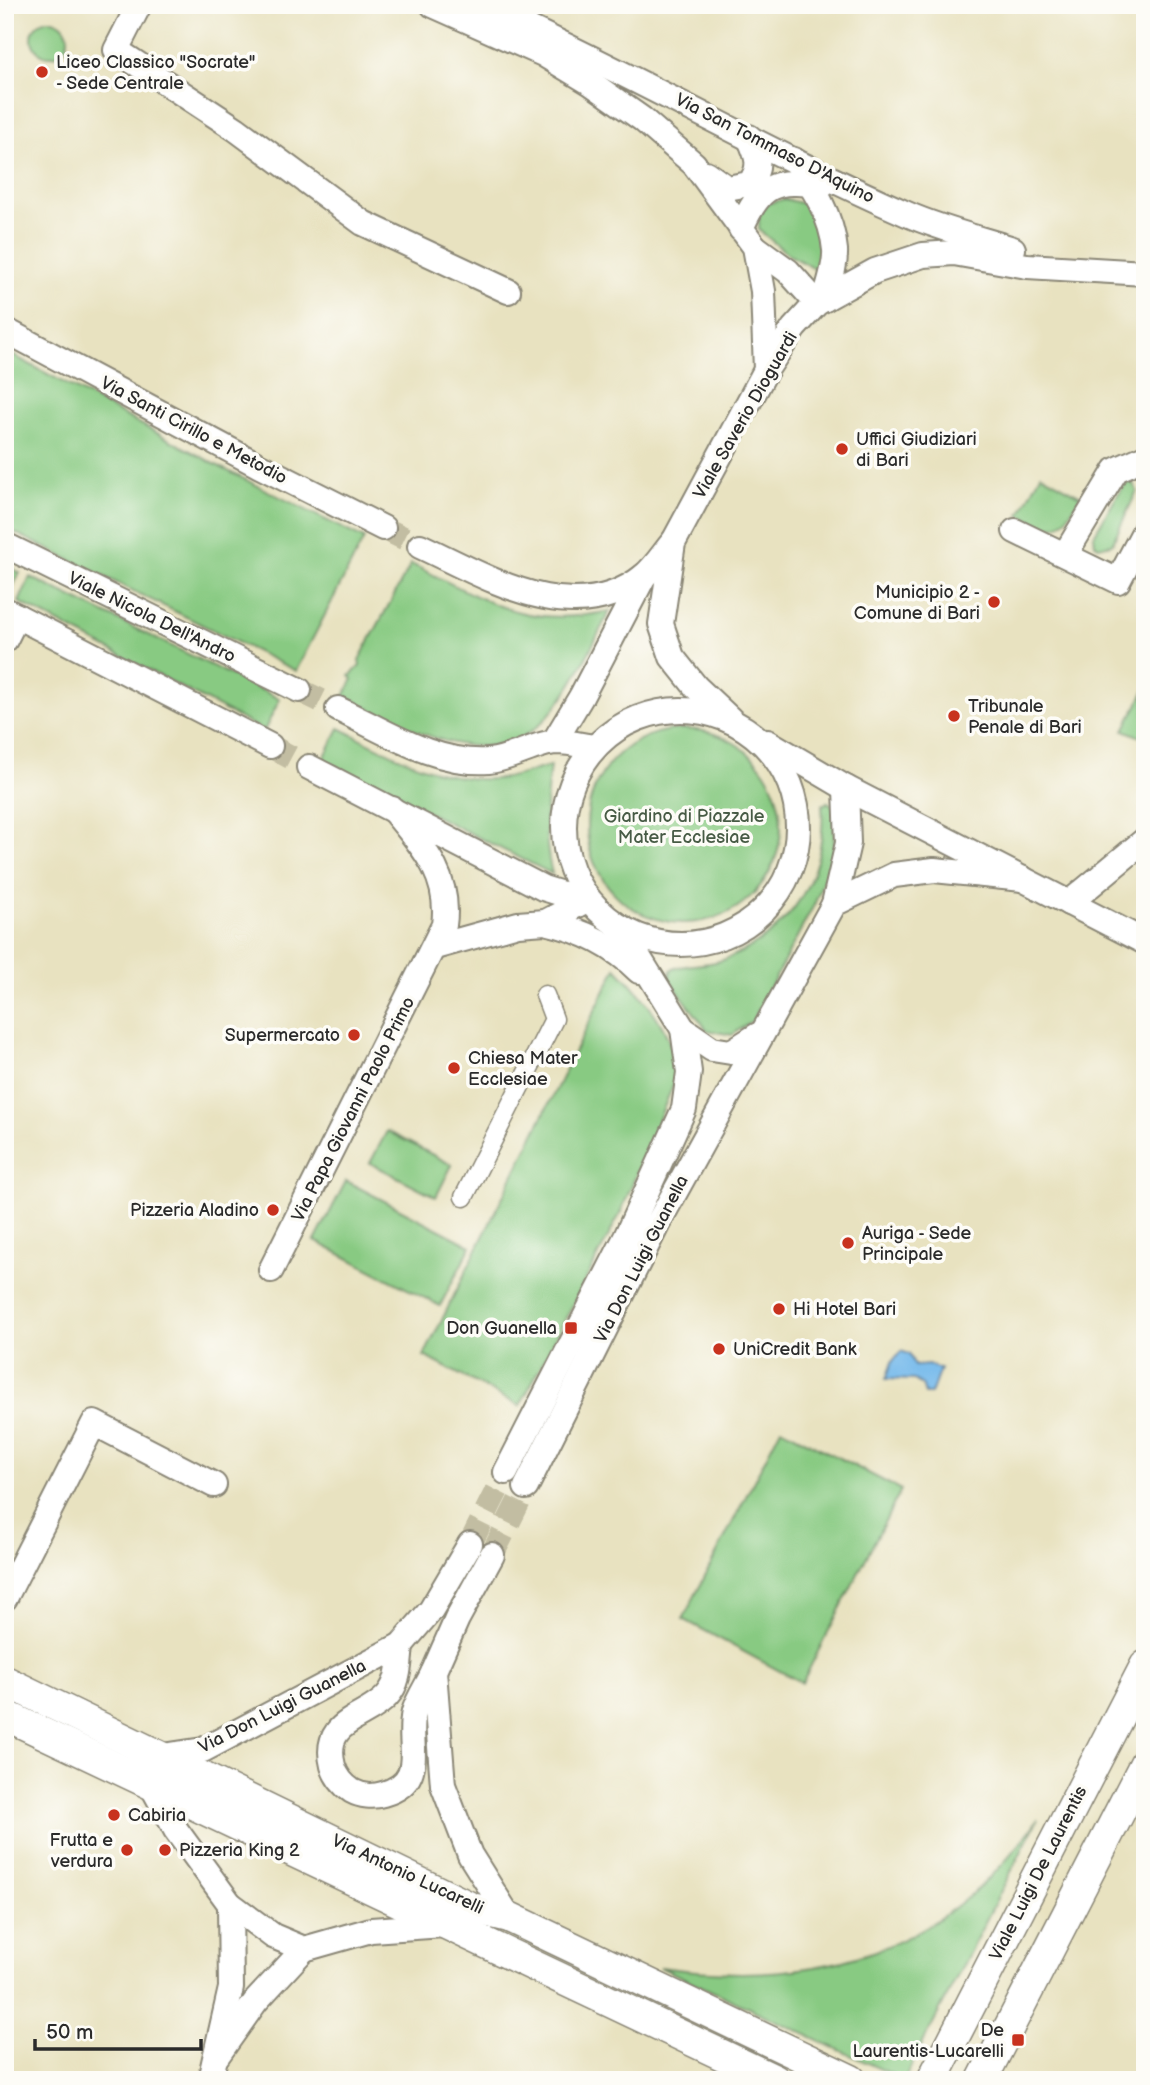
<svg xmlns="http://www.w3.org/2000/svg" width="1150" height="2085" font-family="'Balsamiq Sans',sans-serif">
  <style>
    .green { fill: #88ca82; stroke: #5a7a56; stroke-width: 2 }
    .water { fill: #75b9eb; stroke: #50728b; stroke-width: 2 }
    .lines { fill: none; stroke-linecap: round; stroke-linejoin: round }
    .minor-tunnel { stroke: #c2bda2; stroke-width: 24; stroke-dasharray: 24 12; stroke-linecap: butt }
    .pedestrian-casing { stroke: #8a8676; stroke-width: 21 }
    .minor-casing { stroke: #8a8676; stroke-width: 28 }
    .tertiary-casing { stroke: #8a8676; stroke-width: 33 }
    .pedestrian { stroke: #fff; stroke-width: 18 }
    .minor { stroke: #fff; stroke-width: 24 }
    .tertiary { stroke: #fff; stroke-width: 30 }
    .poi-dot { fill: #c8321e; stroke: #fdfcf7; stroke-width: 2.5 }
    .labels { text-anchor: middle; stroke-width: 7; stroke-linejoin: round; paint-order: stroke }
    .poi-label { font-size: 18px; fill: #2b2b2b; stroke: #fdfcf7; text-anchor: start }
    .street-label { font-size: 18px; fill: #2b2b2b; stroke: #fdfcf7 }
    .park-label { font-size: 18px; fill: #475b45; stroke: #fdfcf7 }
  </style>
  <rect width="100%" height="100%" fill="#fdfcf7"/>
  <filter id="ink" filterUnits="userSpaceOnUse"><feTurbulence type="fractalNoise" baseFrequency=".0143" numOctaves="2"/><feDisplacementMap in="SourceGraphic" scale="14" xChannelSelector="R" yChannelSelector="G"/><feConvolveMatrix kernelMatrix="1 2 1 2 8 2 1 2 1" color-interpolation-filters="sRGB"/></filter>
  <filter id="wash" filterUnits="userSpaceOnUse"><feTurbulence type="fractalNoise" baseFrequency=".00686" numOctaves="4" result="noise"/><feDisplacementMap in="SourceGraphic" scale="28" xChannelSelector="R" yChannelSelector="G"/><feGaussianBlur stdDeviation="1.57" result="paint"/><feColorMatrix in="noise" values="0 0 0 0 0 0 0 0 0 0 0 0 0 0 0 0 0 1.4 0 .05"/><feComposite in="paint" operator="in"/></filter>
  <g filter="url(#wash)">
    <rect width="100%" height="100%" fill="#e8e2c0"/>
    <g class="green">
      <circle cx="50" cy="38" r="18"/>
      <polygon points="784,199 810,205 820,252 815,269 789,255 759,230 759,217 766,204"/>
      <polygon points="5,351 222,468 364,539 296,671 5,528"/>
      <path d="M1041 474 1081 496C1059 532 1058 534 1020 515Z"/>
      <polygon points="1132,482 1137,491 1112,544 1099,547 1095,544 1094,535 1124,484"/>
      <path d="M411 564C487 600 522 630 610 611 590 648 571 696 539 725 482 776 400 723 344 696L353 679 350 676 360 666 359 660Z"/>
      <polygon points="5,565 20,573 8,596 5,595"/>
      <polygon points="30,577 280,699 264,731 19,602"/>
      <polygon points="1145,690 1145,739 1124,730"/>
      <path d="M339 728C389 752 439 783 497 779 514 778 533 770 550 766 545 803 543 837 552 874L323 760Z"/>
      <circle cx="684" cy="826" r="97"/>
      <path d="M828 802 835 807 834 851 815 903 753 1020 732 1035 707 1030 669 979 671 970C685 963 707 966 723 960 790 935 827 877 822 805Z"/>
      <path d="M616 968C644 996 677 1035 676 1078L620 1214 520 1406 424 1356Z"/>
      <polygon points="387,1131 452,1165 436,1197 370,1163"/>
      <polygon points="346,1181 471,1246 440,1306 315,1241"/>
      <polygon points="781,1428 901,1490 802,1683 683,1619"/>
      <path d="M1038 1819 904 2080 660 1967C816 1989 947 1953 1038 1819Z"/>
    </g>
    <polygon class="water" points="901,1351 909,1354 915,1366 929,1365 940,1369 931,1394 925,1394 922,1385 914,1380 886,1379 892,1362"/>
  </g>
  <g filter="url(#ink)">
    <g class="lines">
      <g class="minor-tunnel">
        <polyline points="383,528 420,546"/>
        <polyline points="299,690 338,709"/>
        <polyline points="270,746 309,767"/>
        <polyline points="470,1544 506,1472"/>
        <polyline points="492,1555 526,1487"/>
      </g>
      <defs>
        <polyline id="pedestrian" points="464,1197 554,1019 545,995"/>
        <g id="minor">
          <polyline points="139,5 116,50 236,129 363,223 508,291"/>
          <polyline points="433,5 543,54 591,83 642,119 694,164 755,247 763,291 766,370"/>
          <path d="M480 5C625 70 762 150 907 214 941 229 978 238 1013 249"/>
          <path d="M794 160C813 187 832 216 835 250 836 265 829 284 825 299"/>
          <path d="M706 173 727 188 749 184C763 167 757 155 749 137"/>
          <path d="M741 229C760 184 774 179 822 185"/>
          <polyline points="755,247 788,271 817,303"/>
          <polyline points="5,330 258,465 383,528"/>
          <polyline points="1015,531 1118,581 1145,530"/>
          <polyline points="5,545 299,690"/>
          <path d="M420 546C487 577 574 632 644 576 655 567 663 554 672 543"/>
          <polyline points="1066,553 1116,470 1145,457"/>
          <polyline points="5,610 270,746"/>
          <polyline points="5,640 17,616"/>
          <path d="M338 709C385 731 435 765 489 761 512 759 536 743 556 742 568 742 581 745 593 747"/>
          <circle cx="681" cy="827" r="117"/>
          <polyline points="730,719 696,687 672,657 661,624 673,543 766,370 794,328 817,303 875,271 923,255 954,253 1027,266 1145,273"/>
          <polyline points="554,742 581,697 644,576"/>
          <polyline points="768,742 846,788 1145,942"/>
          <polyline points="309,767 543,888 585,901"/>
          <polyline points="1069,903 1145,840"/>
          <polyline points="834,904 848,843 846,788"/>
          <path d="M545 922C582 930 613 945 639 971"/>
          <polyline points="435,947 518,924 545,922 585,901"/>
          <polyline points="683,1029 712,1049 731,1052 758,1035"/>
          <path d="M271 1270 444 925C451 875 421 845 392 809"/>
          <polyline points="506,1472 626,1237 684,1109 689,1072 683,1029 620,927"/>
          <polyline points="526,1487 658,1223 834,904 894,875 934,870 1023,879"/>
          <polyline points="492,1555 457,1619 434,1671 443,1785 470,1855 509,1917"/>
          <polyline points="5,1598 94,1423 214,1485"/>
          <path d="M401 1645C399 1663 400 1682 387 1696 366 1720 321 1719 333 1766 336 1776 343 1785 352 1791 361 1796 373 1797 383 1794 429 1781 406 1744 414 1712 418 1699 427 1686 433 1673"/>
          <polyline points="163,1756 203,1750 401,1645 431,1610 470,1544"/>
          <polyline points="152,1786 176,1830 230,1904 273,1936 304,1949 371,1930 444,1925"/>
          <polyline points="217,2056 256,2001 304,1949"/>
          <polyline points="210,2080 231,1988 230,1904"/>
        </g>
        <g id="tertiary">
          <polyline points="5,1681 472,1908 509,1917 851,2080"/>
          <polyline points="5,1715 775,2080"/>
          <polyline points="932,2080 1145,1666"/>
          <polyline points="982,2080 1145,1763"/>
        </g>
      </defs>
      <use href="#pedestrian" class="pedestrian-casing"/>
      <use href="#minor" class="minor-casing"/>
      <use href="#tertiary" class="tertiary-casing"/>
      <use href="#pedestrian" class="pedestrian"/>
      <use href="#minor" class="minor"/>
      <use href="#tertiary" class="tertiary"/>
    </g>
  </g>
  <g class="poi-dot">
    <circle cx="42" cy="72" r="7"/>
    <circle cx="842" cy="449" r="7"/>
    <circle cx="994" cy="602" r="7"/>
    <circle cx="954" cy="716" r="7"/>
    <circle cx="354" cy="1035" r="7"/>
    <circle cx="454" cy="1068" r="7"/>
    <circle cx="273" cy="1210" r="7"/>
    <circle cx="848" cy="1243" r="7"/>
    <circle cx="779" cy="1309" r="7"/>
    <rect x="564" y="1321" width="14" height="14" rx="3.5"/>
    <circle cx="719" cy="1349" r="7"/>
    <circle cx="114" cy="1815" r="7"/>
    <circle cx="127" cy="1850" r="7"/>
    <circle cx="165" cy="1850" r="7"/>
    <rect x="1011" y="2033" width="14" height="14" rx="3.5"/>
  </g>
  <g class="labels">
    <g class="poi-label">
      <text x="56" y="68">Liceo Classico "Socrate"<tspan x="56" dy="21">- Sede Centrale</tspan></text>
      <text x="856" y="445">Uffici Giudiziari<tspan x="856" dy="21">di Bari</tspan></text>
      <text x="980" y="598" text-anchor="end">Municipio 2 -<tspan x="980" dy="21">Comune di Bari</tspan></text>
      <text x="968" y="712">Tribunale<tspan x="968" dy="21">Penale di Bari</tspan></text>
      <text x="340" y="1041" text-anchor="end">Supermercato</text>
      <text x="468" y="1064">Chiesa Mater<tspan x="468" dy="21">Ecclesiae</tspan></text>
      <text x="259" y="1216" text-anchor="end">Pizzeria Aladino</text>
      <text x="862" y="1239">Auriga - Sede<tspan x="862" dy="21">Principale</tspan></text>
      <text x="793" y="1315">Hi Hotel Bari</text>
      <text x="557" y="1334" text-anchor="end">Don Guanella</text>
      <text x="733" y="1355">UniCredit Bank</text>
      <text x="128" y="1821">Cabiria</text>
      <text x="113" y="1846" text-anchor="end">Frutta e<tspan x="113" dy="21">verdura</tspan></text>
      <text x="179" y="1856">Pizzeria King 2</text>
      <text x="1004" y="2036" text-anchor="end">De<tspan x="1004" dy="21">Laurentis-Lucarelli</tspan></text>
    </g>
    <g class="street-label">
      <text transform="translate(775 148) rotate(27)" y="6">Via San Tommaso D'Aquino</text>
      <text transform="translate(745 415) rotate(-60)" y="6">Viale Saverio Dioguardi</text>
      <text transform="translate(194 430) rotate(28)" y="6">Via Santi Cirillo e Metodio</text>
      <text transform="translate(152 617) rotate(26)" y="6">Viale Nicola Dell'Andro</text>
      <text transform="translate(353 1109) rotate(-63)" y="6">Via Papa Giovanni Paolo Primo</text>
      <text transform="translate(641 1259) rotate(-63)" y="6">Via Don Luigi Guanella</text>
      <text transform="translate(282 1706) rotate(-27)" y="6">Via Don Luigi Guanella</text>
      <text transform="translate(1038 1873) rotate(-63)" y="6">Viale Luigi De Laurentis</text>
      <text transform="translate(408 1874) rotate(25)" y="6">Via Antonio Lucarelli</text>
    </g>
    <g class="park-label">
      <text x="684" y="822">Giardino di Piazzale<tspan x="684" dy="21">Mater Ecclesiae</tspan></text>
    </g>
  </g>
  <rect width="1150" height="2085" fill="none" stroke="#fdfcf7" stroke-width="28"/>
  <path d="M35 2039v10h166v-10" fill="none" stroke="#2b2b2b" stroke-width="3.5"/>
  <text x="46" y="2039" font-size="21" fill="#2b2b2b" stroke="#fdfcf7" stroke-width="5" paint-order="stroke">50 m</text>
</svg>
